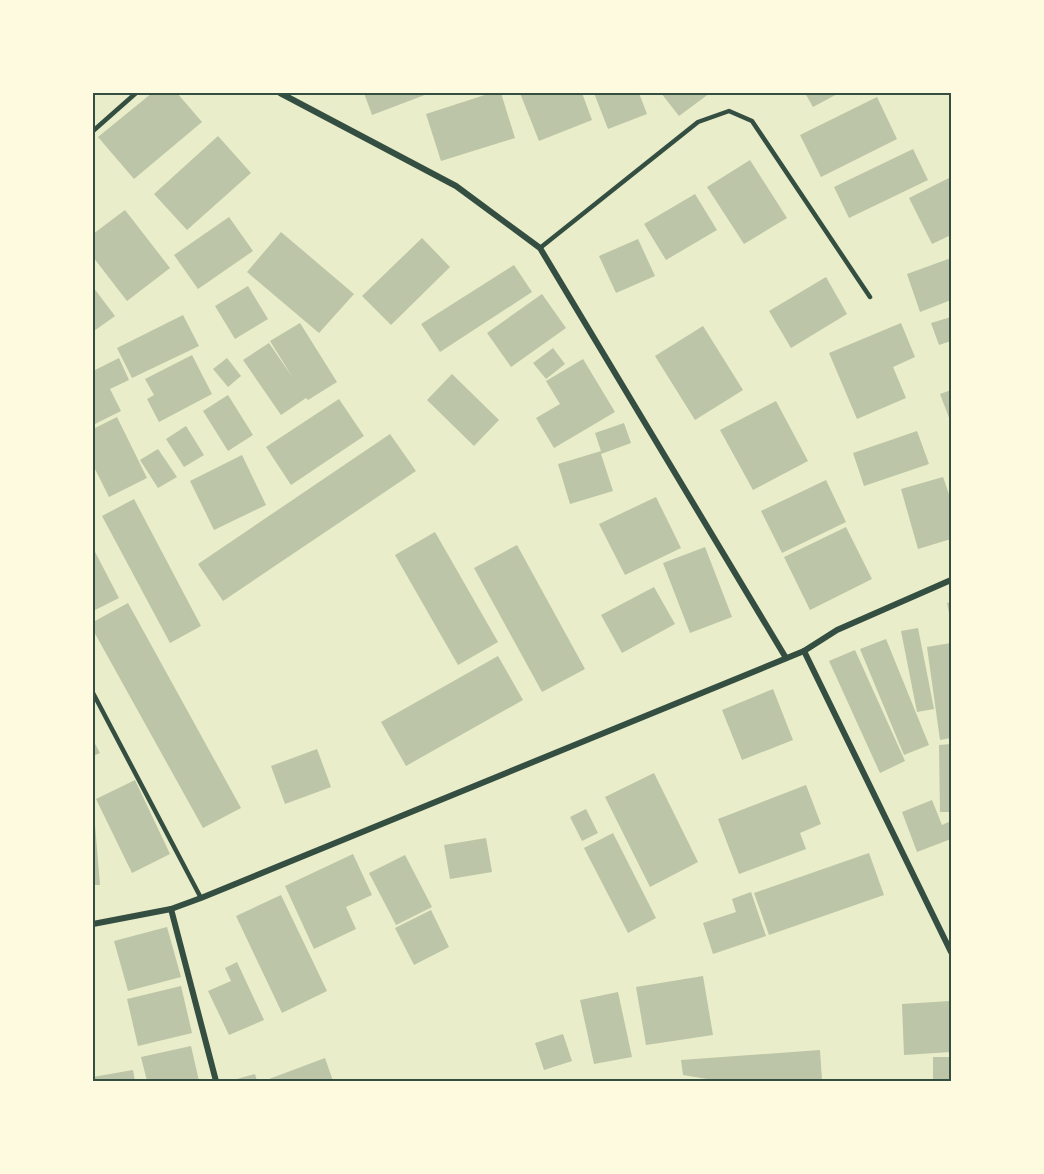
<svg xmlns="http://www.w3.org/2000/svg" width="1044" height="1174" font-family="Manrope,sans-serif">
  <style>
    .building { fill: #bcc5a7 }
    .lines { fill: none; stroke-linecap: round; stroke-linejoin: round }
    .service { stroke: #344e41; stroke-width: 4.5 }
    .minor { stroke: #344e41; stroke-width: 6 }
    .neatline { fill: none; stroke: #344e41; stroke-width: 2 }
  </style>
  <rect width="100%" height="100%" fill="#e9edc9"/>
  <g class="building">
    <polygon points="152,93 177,93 202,122 134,179 98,137"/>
    <polygon points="364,93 430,93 372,115"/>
    <polygon points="491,93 501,93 515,138 441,161 426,114"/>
    <polygon points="520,93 582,93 592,120 539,141"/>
    <polygon points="594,93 639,93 647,114 608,129"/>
    <polygon points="661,93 710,93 679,116"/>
    <polygon points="805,93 839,93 813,107"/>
    <polygon points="877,97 897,139 821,177 800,135"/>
    <polygon points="218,136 251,173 187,230 154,194"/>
    <polygon points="913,149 928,180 849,218 834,187"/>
    <polygon points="750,160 787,218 744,244 707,187"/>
    <polygon points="951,177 951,235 932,244 909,198"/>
    <polygon points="695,194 717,230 666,260 644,224"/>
    <polygon points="125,210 170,268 127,301 93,257 93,234"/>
    <polygon points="229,217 253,251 198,289 174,255"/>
    <polygon points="281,232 354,294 319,333 247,272"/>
    <polygon points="422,238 450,267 391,325 362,296"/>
    <polygon points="638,239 655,276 616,293 599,256"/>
    <polygon points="951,258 951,300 920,312 907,274"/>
    <polygon points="514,265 532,292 440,352 421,324"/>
    <polygon points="826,277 847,314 791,348 769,311"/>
    <polygon points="248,286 268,319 235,339 215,306"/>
    <polygon points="93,287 115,316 94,331 93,330"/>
    <polygon points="542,294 566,328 511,367 487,333"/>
    <polygon points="183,315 199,346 132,378 117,348"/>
    <polygon points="951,317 951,341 939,345 931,323"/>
    <polygon points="300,323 337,382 308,400 306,398 281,415 243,360 269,343 293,378 270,341"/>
    <polygon points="901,323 915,357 893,367 906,398 857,419 829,353"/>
    <polygon points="703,326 743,390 695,420 655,356"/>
    <polygon points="553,348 565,364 546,379 533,363"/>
    <polygon points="192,355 212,394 159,422 147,399 154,395 145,379"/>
    <polygon points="119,358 129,380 110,389 121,411 93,425 93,371"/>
    <polygon points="227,358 241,376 228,387 213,369"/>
    <polygon points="583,359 615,412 554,448 536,418 560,404 546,381"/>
    <polygon points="452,374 499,420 474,446 427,400"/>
    <polygon points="951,390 951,423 940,394"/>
    <polygon points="228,395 253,435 228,451 203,411"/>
    <polygon points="339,399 364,436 291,485 266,447"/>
    <polygon points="776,401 808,461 753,490 720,430"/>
    <polygon points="117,417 147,478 109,497 93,465 93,429"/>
    <polygon points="624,423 631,443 601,454 613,491 570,504 558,464 601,451 595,433"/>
    <polygon points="186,426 204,455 184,467 166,439"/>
    <polygon points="917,431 929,464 864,486 853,453"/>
    <polygon points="390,434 416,471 223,601 198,564"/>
    <polygon points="158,449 177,477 158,488 140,460"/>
    <polygon points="242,455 266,505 214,530 190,481"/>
    <polygon points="943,477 950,497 951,497 951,539 918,549 901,489"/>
    <polygon points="826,480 846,522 782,553 761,511"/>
    <polygon points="656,497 681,548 625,575 599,524"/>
    <polygon points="134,499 201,626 170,643 102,516"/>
    <polygon points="846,527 872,579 810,610 784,557"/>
    <polygon points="435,532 498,642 458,665 395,555"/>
    <polygon points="517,545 585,669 542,692 474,568"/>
    <polygon points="705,547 732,617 690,633 663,563"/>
    <polygon points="93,548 119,598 93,611"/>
    <polygon points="654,587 675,624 622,653 601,615"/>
    <polygon points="951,602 951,618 950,618 947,603"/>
    <polygon points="128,603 241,808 203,828 93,630 93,622"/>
    <polygon points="918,628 934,709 917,712 901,631"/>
    <polygon points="886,639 929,745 904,755 860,649"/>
    <polygon points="951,643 951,738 940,740 927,647"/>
    <polygon points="855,650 905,761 880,773 829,661"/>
    <polygon points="498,656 523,700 406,766 381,722"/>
    <polygon points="773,689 793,740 742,760 722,710"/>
    <polygon points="93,740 100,753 93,756"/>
    <polygon points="951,744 951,812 940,812 939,745"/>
    <polygon points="317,749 331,787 285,804 271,766"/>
    <polygon points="654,773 698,862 650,887 605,797"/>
    <polygon points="135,780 170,854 132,873 96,799"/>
    <polygon points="806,785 821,824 800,833 806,849 739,874 718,819"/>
    <polygon points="932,800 942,825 951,821 951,839 917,852 902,812"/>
    <polygon points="586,809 598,833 582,841 570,817"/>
    <polygon points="93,825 95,825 100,885 93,885"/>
    <polygon points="613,833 656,918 628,933 584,848"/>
    <polygon points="486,838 492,872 450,879 444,845"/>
    <polygon points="869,853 884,895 769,935 754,893"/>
    <polygon points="353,854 372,895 346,907 356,929 314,949 285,886"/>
    <polygon points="405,855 432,907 396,925 369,873"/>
    <polygon points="751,892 766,936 713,954 703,923 736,912 732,899"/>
    <polygon points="281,895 327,991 282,1013 236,916"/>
    <polygon points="431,910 449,947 414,965 395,928"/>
    <polygon points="167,927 181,977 128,991 114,941"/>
    <polygon points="237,962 264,1020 229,1035 208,991 231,981 225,968"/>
    <polygon points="703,976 713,1035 646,1045 636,987"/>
    <polygon points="181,986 192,1033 138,1046 127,999"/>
    <polygon points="618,992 632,1057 594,1064 580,1000"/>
    <polygon points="950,1001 951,1052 904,1055 902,1004"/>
    <polygon points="563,1034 572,1061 544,1070 535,1043"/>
    <polygon points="191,1046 199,1081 147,1081 141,1057"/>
    <polygon points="820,1050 822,1080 813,1081 719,1081 683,1075 681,1060"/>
    <rect x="933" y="1057" width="18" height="24"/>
    <polygon points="325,1058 333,1081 270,1081 269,1079"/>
    <polygon points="133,1070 135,1081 93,1081 93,1077"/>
    <polygon points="255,1074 257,1081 233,1081 233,1080"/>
  </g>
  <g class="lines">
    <g class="service">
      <polyline points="93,131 136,93"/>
      <polyline points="540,248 698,122 729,111 752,121 870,297"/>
      <polyline points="93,693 201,898"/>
    </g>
    <g class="minor">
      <polyline points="280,93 456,186 540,248 786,658"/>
      <polyline points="804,651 951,952"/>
      <polyline points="171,909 216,1081"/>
      <polyline points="93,924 171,909 201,898 804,651 837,630 951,580"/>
    </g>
  </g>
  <rect width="1044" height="1174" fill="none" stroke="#fefae0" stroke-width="189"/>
  <rect x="94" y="94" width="856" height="986" class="neatline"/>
</svg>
